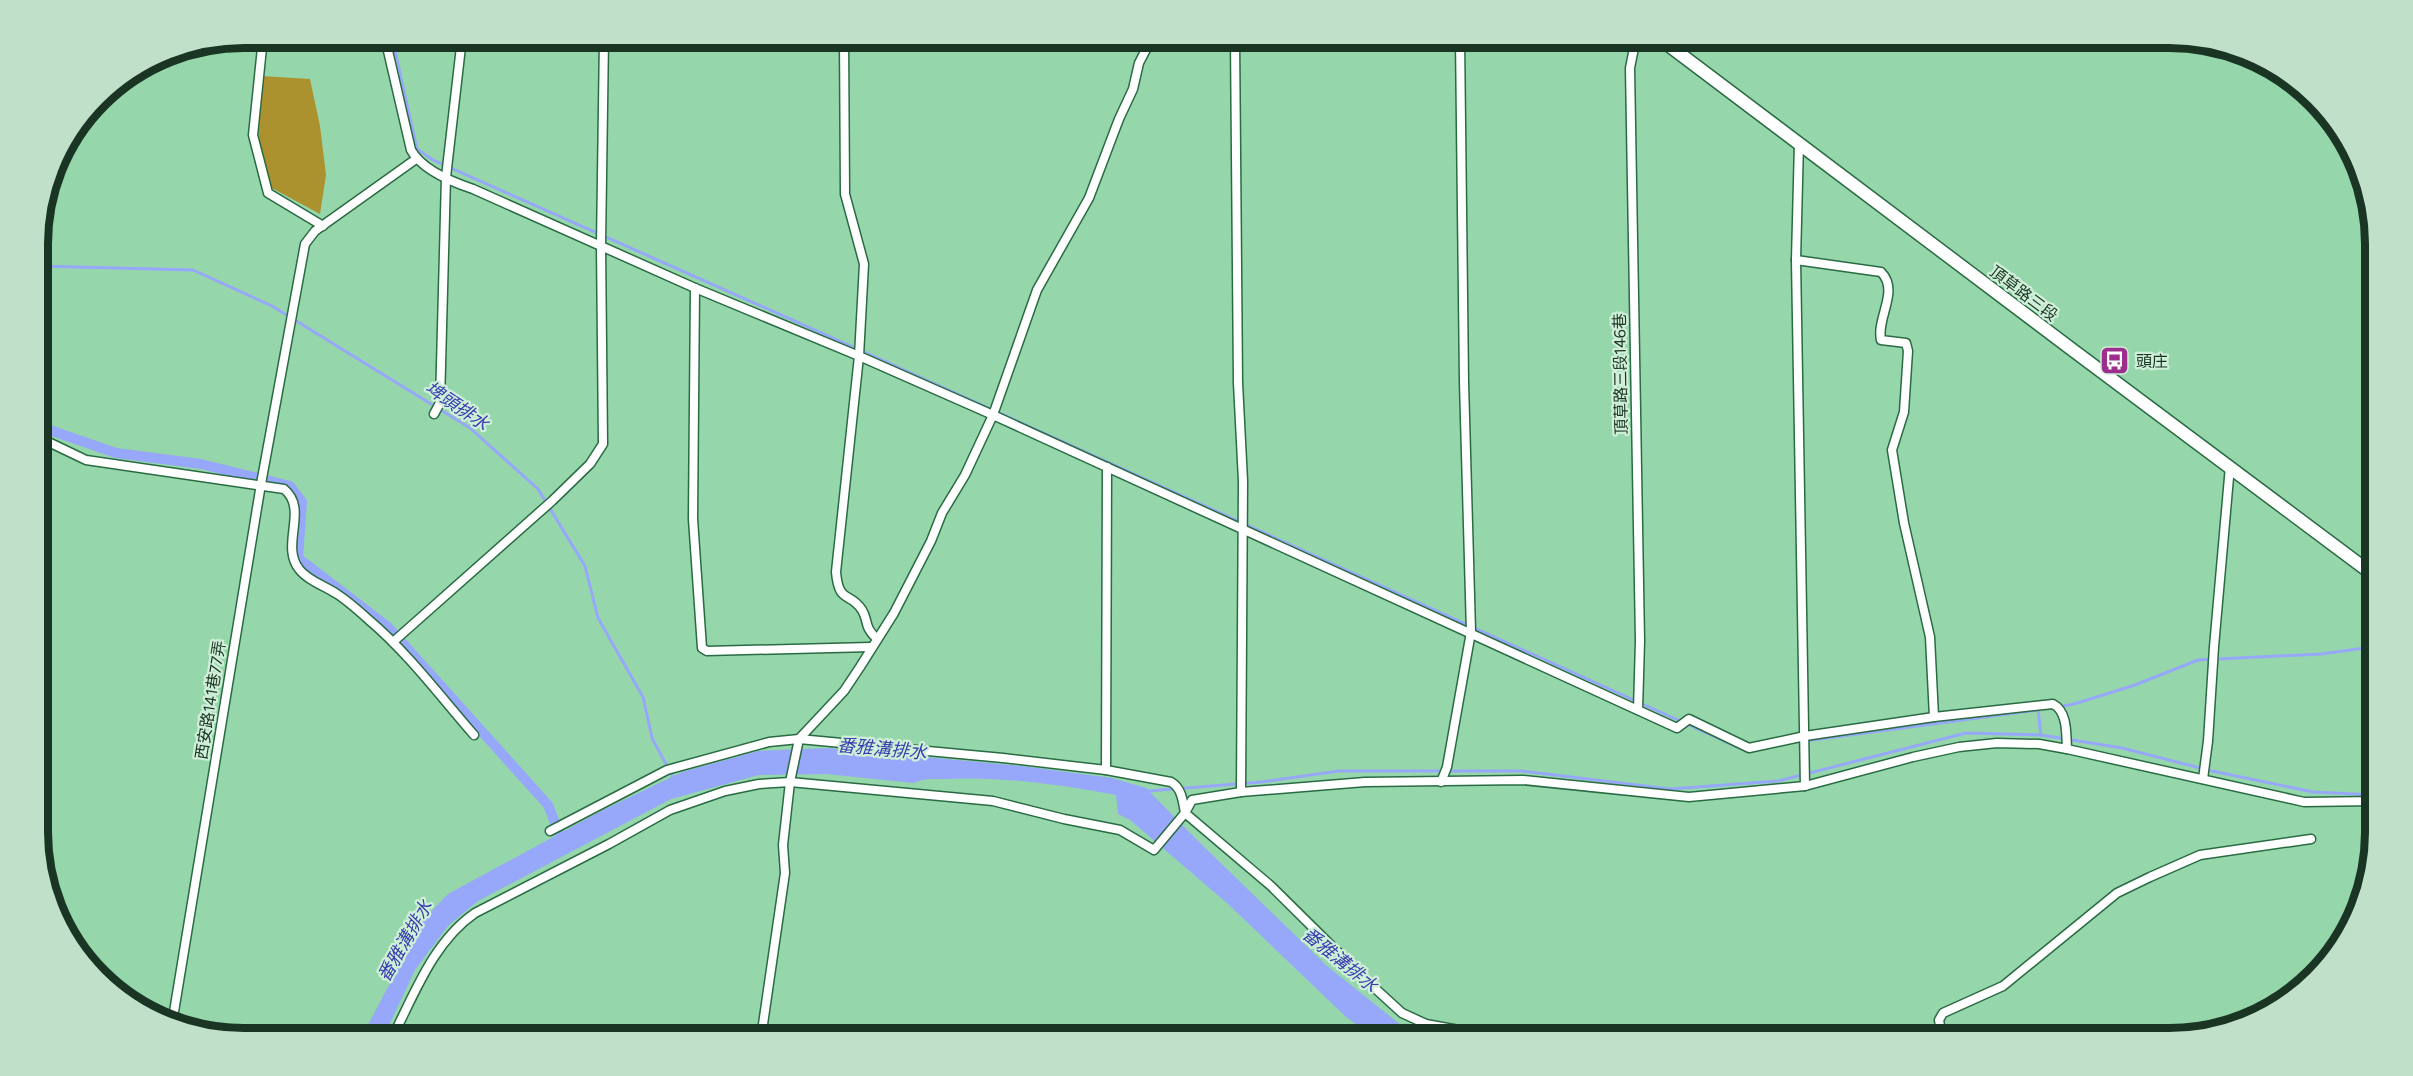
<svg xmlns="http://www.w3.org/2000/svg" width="2413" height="1076" font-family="Figtree,'Noto Sans TC',sans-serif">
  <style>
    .green { fill: #ac922f }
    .water { fill: #97a8fa }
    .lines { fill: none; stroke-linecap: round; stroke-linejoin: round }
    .stream { stroke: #97a8fa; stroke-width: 3 }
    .canal { stroke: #97a8fa; stroke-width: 10 }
    .street-casing { stroke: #296b43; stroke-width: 11 }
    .secondary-casing { stroke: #296b43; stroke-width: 15 }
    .street { stroke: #fff; stroke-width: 8 }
    .secondary { stroke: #fff; stroke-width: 12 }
    .labels { text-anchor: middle; stroke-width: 4.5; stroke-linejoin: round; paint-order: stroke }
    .street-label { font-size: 16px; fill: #1a3523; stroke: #cfefd8 }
    .poi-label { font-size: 16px; fill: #1a3523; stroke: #cfefd8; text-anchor: start }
    .water-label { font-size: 18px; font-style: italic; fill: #383db0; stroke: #cfefd8 }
    .rim { fill: none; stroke: #1a3523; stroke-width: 8 }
  </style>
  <rect width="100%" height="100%" fill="#95d7aa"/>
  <polygon class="green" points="262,76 310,79 320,126 326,175 320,214 268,186 258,148"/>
  <path class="water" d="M828 748 1022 766 1112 778 1146 788 1196 839 1327 966 1407 1030 1429 1038H1374L1345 1016 1228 904 1130 820 1118 814 1116 795C1060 785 1003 776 945 779 935 779 923 778 913 783L826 774 759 775 671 799 478 901 448 926 415 970 383 1038H361L424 919 448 894 601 811 682 772 758 751Z"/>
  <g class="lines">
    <g class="stream">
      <polyline points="392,38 417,149 433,160 871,355 1744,750 1749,750"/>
      <polyline points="38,266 193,270 272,306 470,428 538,489 585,566 598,618 643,697 652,738 674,779"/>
      <polyline points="2058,707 2074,704 2135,685 2198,660 2321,654 2365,648 2375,650"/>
      <polyline points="1805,741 2038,710 2041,735"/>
      <polyline points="1148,791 1261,782 1339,771 1521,771 1670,789 1778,781 1966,733 2041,735 2122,748 2212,771 2313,792 2375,795"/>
    </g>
    <polyline class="canal" points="38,426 116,453 201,464 290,486 302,502 298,558 388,627 548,805 562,840"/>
    <defs>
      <g id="street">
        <polyline points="263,38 253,135 268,193 323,226"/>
        <path d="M385 38 411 150C422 170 452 182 473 189L695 288 859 356 993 415 1677 728 1689 719 1749 748 1805 736 1934 717 2053 704C2068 712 2066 734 2067 749L2304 802 2375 801"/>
        <path d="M844 38 845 194 864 264 859 356 836 572C839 605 850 591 862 610 869 621 863 626 877 639"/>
        <polyline points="1235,38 1238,383 1243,481 1241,792"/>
        <polyline points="1636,38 1630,68 1640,641 1638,710"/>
        <polyline points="1799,143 1796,260 1805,786"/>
        <path d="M1796 260 1881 272C1900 291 1876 318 1881 340L1906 343 1908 351 1904 412 1892 450 1904 523 1930 637 1934 717"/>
        <polyline points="695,288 693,519 702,648 707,651 871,647"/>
        <polyline points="434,414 440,403 446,177 462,38"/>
        <path d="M38 437 86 460 284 489C309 509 280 545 299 569 307 580 325 586 337 594 348 601 359 611 369 620 408 653 440 696 474 735"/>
        <polyline points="393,642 552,501 590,464 603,444 601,245 604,38"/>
        <polyline points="1106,770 1107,467"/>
        <polyline points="2203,779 2208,741 2214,647 2230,466"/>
        <polyline points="1441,782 1447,767 1471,632 1464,382 1460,38"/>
        <path d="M550 831 667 770 769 742 799 739 1003 758 1106 770 1171 782C1182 788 1183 802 1185 813L1271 886 1367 981 1402 1013 1426 1024 1502 1038"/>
        <polyline points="172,1024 261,484 305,244 315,231 416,159"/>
        <path d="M392 1038C414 995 433 942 475 913L609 844 670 810 725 791 759 784 790 782 993 801 1064 819 1120 830 1154 850 1185 813 1192 800 1241 792 1365 782 1523 780 1689 797 1805 786 1913 757 1959 747 1997 743 2039 744 2067 749"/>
        <polyline points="761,1038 785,873 783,845 790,782 799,739 844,691 860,667 894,613 931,541 942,513 965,475 993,415 1037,290 1089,198 1119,119 1133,89 1139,63 1152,38"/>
        <polyline points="1942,1038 1939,1020 1943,1013 2003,986 2117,893 2150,877 2200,855 2311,839"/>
      </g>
      <polyline id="secondary" points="1659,38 2074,351 2375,576"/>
    </defs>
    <use href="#street" class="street-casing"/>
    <use href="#secondary" class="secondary-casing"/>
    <use href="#street" class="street"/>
    <use href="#secondary" class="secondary"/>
  </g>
  <defs>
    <symbol id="bus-square" viewBox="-11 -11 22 22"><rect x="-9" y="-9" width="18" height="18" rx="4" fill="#9d2e8e" stroke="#cfefd8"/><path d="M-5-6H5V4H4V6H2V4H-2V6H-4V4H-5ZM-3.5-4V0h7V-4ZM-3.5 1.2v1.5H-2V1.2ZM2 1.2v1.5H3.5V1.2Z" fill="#fff"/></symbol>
  </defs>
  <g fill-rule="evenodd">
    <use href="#bus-square" x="2098" y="344" width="33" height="33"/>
  </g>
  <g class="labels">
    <g class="street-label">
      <text transform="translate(2024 293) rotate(37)" y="6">頂草路三段</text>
      <text transform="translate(1620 374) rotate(-91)" y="6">頂草路三段146巷</text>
      <text transform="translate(210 700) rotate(-81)" y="6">西安路141巷77弄</text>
    </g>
    <g class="poi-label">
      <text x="2136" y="367">頭庄</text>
    </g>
    <g class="water-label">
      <text transform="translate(457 406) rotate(34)" y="6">埤頭排水</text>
      <text transform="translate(882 749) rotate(5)" y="6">番雅溝排水</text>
      <text transform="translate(405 941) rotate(-60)" y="6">番雅溝排水</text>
      <text transform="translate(1340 960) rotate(39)" y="6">番雅溝排水</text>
    </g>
  </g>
  <path d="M0 0H2413V1076H0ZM244 48H2169A196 196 0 0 1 2365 244V832A196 196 0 0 1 2169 1028H244A196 196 0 0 1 48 832V244A196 196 0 0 1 244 48Z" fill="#c1e0ca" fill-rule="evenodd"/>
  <path class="rim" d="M244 48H2169A196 196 0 0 1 2365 244V832A196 196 0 0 1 2169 1028H244A196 196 0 0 1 48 832V244A196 196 0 0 1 244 48Z"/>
</svg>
